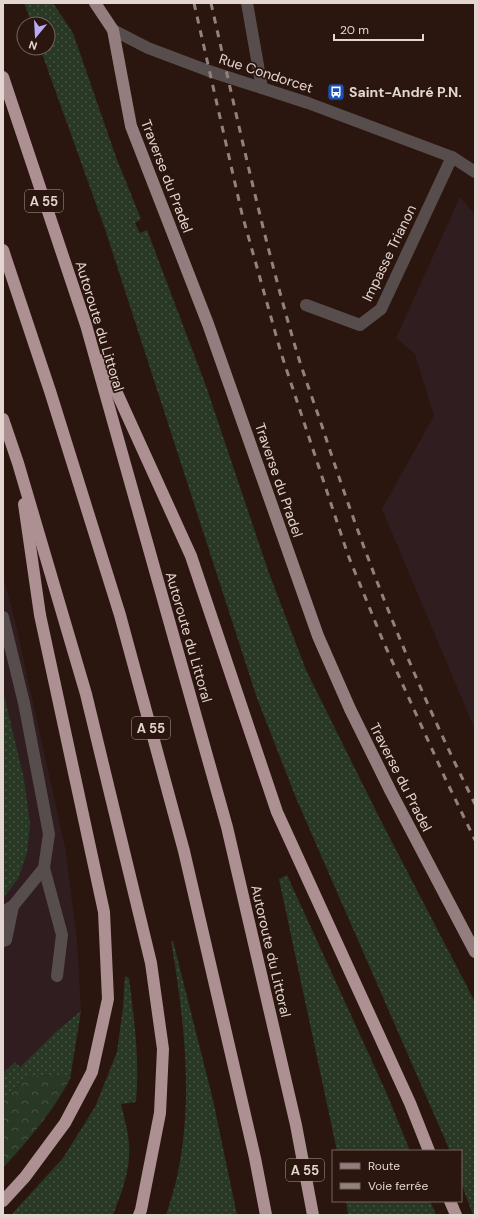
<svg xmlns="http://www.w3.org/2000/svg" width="478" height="1218" font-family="'DM Sans',sans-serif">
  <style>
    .industrial { fill: #301d20 }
    .grass { fill: url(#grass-dots) }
    .forest { fill: url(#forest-crowns) }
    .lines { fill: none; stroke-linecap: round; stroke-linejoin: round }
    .minor { stroke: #584d4d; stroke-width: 12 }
    .major { stroke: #947d7e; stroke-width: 12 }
    .highway { stroke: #ac9092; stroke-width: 12 }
    .rail { stroke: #92827c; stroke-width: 3; stroke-dasharray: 7 7; stroke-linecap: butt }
    .labels { text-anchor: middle; stroke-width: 3.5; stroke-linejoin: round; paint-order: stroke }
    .shield { fill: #2a160f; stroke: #ac9c96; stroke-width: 1 }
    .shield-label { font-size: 13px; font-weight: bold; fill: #e3d5d0 }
    .street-label { font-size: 14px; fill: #e3d5d0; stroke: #2a160f }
    .poi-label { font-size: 14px; font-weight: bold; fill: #e3d5d0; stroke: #2a160f; text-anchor: start }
  </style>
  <defs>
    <pattern id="grass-dots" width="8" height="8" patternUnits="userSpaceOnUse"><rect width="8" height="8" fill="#293725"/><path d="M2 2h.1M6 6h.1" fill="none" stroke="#485344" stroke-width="1.8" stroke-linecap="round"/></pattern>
    <pattern id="forest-crowns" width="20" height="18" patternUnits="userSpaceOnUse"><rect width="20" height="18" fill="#293725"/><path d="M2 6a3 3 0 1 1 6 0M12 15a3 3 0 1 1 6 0" fill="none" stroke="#485344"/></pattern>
  </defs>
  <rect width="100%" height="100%" fill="#2a160f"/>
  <g class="industrial">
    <polygon points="460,197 475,215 475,723 473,725 382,509 434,416 415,354 396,338"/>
    <polygon points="3,576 15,621 65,847 77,940 81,1011 70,1079 47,1075 25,1077 3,1102"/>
  </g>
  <g class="grass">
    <polygon points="24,3 53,3 73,33 116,157 141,219 135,223 140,233 147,230 206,386 269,573 306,670 379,817 475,1002 475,1215 473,1215 461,1182 461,1151 450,1151 296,798 257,698 105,229 40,48 48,48 48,24 32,24"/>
    <polygon points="3,691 24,779 30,824 27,853 18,879 3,898"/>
    <polygon points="287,875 387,1094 410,1151 337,1151 279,879"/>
    <path d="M171 941H173L213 1100 237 1215H166C170 1202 174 1190 177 1177 194 1099 184 1018 171 941Z"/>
    <path d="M125 976 129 978C134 1019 140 1060 136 1102L121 1104C124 1117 128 1130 129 1144 131 1169 122 1192 113 1215H11L63 1158 95 1107 117 1052 123 1007Z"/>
    <polygon points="81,1011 70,1079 47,1075 25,1077 3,1102 3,1073 15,1062 20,1067 58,1030"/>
    <polygon points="346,1201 430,1201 436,1215 348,1215"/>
  </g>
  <path class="forest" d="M47 1075 70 1079C52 1113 29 1139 3 1168V1102L25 1077Z"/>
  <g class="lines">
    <g class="minor">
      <polyline points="247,3 262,88"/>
      <polyline points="113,30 148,48 209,71 308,103 452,157 475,172"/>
      <polyline points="306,305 360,325 381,309 452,157"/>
      <polyline points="3,617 24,703 49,834 44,868 13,906 3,912"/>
      <polyline points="44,868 62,935 57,976"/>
      <polyline points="3,941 6,940 13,906"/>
    </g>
    <polyline class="major" points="95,3 113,30 131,126 208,324 318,636 350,709 391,792 475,952"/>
    <g class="highway">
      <polyline points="3,77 86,325 227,827 296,1125 313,1215"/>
      <polyline points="3,250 50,391 120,615 184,851 255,1158 266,1215"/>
      <polyline points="102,360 191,556 277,812 410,1103 429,1151"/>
      <polyline points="3,419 18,463 86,694 151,963 163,1049 160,1113 141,1210 139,1215"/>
      <polyline points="3,1201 25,1177 65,1123 92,1072 108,999 104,912 40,615 24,504"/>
      <polyline points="450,1201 456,1215"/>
    </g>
    <g class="rail">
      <polyline points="194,3 242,214 281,353 348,555 383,641 445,778 475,840"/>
      <path d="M211 3C237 118 262 233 295 346 303 373 313 400 322 426 364 556 414 682 475 804"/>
    </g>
  </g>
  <defs>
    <symbol id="bus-square" viewBox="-11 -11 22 22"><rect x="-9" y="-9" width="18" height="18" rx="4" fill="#1a4fb4" stroke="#2a160f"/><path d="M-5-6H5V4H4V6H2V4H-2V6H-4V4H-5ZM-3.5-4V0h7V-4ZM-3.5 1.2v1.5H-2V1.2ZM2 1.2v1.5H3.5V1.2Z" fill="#fff"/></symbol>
  </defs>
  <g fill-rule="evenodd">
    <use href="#bus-square" x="326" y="82" width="20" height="20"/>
  </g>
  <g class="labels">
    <g class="shield">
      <rect x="25" y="190" width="38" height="22" rx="3"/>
      <rect x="132" y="717" width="38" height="22" rx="3"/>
      <rect x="286" y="1159" width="38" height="22" rx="3"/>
    </g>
    <g class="shield-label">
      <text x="44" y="206">A 55</text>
      <text x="151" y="733">A 55</text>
      <text x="305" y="1175">A 55</text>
    </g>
    <g class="street-label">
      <text transform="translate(266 73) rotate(18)" y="5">Rue Condorcet</text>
      <text transform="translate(167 176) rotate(69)" y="5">Traverse du Pradel</text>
      <text transform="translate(389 253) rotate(-64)" y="5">Impasse Trianon</text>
      <text transform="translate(100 326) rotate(73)" y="5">Autoroute du Littoral</text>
      <text transform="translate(279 480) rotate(71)" y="5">Traverse du Pradel</text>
      <text transform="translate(189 637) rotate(74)" y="5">Autoroute du Littoral</text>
      <text transform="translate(401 777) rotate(63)" y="5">Traverse du Pradel</text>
      <text transform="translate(271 951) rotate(77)" y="5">Autoroute du Littoral</text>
    </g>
    <g class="poi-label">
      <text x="349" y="97">Saint-André P.N.</text>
    </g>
  </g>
  <rect width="478" height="1218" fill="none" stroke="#e3d5d0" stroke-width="8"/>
  <rect x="332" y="1150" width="130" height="52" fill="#2a160f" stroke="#74625c"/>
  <rect x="340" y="1163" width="20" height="6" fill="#947d7e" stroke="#74625c"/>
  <text x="368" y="1170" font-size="12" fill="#e3d5d0">Route</text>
  <rect x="340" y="1183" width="20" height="6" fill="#92827c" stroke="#74625c"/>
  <text x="368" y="1190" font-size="12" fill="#e3d5d0">Voie ferrée</text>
  <g transform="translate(36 36) rotate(198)"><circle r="19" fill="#2a160f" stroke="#74625c"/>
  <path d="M0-3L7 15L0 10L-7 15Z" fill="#b9abf7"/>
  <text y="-6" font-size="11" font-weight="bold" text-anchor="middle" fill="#e3d5d0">N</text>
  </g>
  <path d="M334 34v6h89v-6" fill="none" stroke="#e3d5d0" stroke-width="2"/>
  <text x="340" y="34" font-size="12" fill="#e3d5d0" stroke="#2a160f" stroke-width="3" paint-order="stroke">20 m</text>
</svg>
